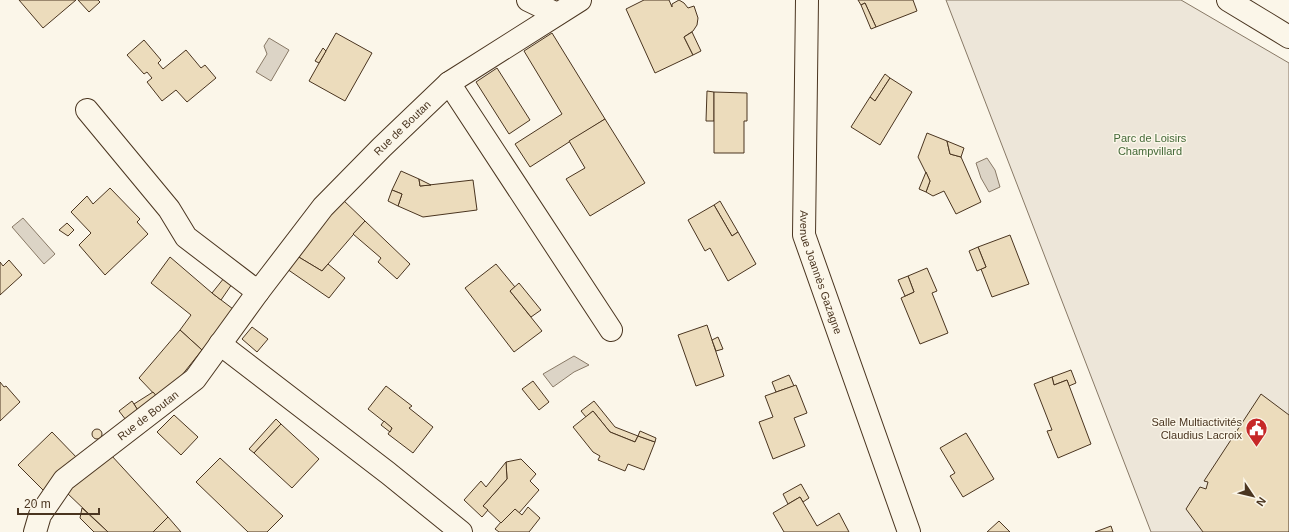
<svg xmlns="http://www.w3.org/2000/svg" width="1289" height="532" font-family="Helvetica,sans-serif">
  <style>
    .green { fill: #ede6d9; stroke: #887966 }
    .water { fill: #dcd4c6; stroke: #887966 }
    .building { fill: #ecdcbc; stroke: #4a3520 }
    .lines { fill: none; stroke-linecap: round; stroke-linejoin: round }
    .minor-casing { stroke: #4a3520; stroke-width: 24 }
    .minor { stroke: #fbf6e9; stroke-width: 22 }
    .labels { text-anchor: middle; stroke-width: 3; stroke-linejoin: round; paint-order: stroke }
    .street-label { font-size: 11px; fill: #4a3520; stroke: #fbf6e9 }
    .park-label { font-size: 11px; fill: #436837; stroke: #fbf6e9 }
    .poi-label { font-size: 11px; fill: #4a3520; stroke: #fbf6e9; text-anchor: end }
  </style>
  <rect width="100%" height="100%" fill="#fbf6e9"/>
  <polygon class="green" points="946,0 1181,0 1289,63 1289,532 1151,532"/>
  <g class="water">
    <polygon points="269,38 289,50 271,81 256,72 267,54 264,46"/>
    <polygon points="987,158 995,170 1000,187 989,192 981,178 976,163"/>
    <polygon points="23,218 55,254 44,264 12,227"/>
    <polygon points="574,356 589,365 574,372 553,387 543,374"/>
  </g>
  <g class="building">
    <polygon points="19,0 76,0 43,28"/>
    <polygon points="78,0 98,0 100,2 89,12"/>
    <polygon points="644,0 669,0 672,7 672,4 679,0 684,3 688,8 694,6 698,18 697,25 693,31 684,37 693,55 655,73 626,9"/>
    <polygon points="858,0 913,0 917,11 876,27 865,3 861,5"/>
    <polygon points="865,3 876,27 871,29 861,5"/>
    <polygon points="692,32 701,51 693,55 684,37"/>
    <polygon points="336,33 372,53 345,101 309,81"/>
    <polygon points="552,33 605,119 530,167 515,144 562,114 524,51"/>
    <polygon points="144,40 161,60 158,63 163,69 186,50 201,68 205,65 216,78 187,102 176,90 162,101 147,82 152,78 147,72 144,74 127,55"/>
    <polygon points="323,48 326,51 319,63 315,61"/>
    <polygon points="497,68 530,120 509,134 476,82"/>
    <polygon points="885,74 890,78 875,101 870,97"/>
    <polygon points="890,78 912,92 880,145 851,127 870,97 875,101"/>
    <polygon points="707,91 714,92 714,121 706,121"/>
    <polygon points="714,92 747,93 747,121 744,121 744,153 714,153"/>
    <polygon points="605,119 645,183 590,216 566,179 585,168 569,141"/>
    <polygon points="927,133 947,141 950,154 961,157 981,202 956,214 944,191 933,196 926,192 930,181 918,157"/>
    <polygon points="947,141 964,148 961,157 950,154"/>
    <polygon points="401,171 419,179 420,186 473,180 477,210 423,217 398,206 402,194 392,190"/>
    <polygon points="926,172 930,181 926,192 919,189"/>
    <polygon points="419,179 431,185 420,186"/>
    <polygon points="110,188 140,219 137,222 148,234 105,275 79,245 91,233 71,212 87,196 93,204"/>
    <polygon points="392,190 402,194 398,206 388,201"/>
    <polygon points="342,199 365,221 322,271 297,256"/>
    <polygon points="720,201 738,232 732,236 714,205"/>
    <polygon points="714,205 732,236 738,232 756,264 728,281 710,248 705,251 688,220"/>
    <polygon points="365,221 410,264 397,279 378,262 381,258 353,234"/>
    <polygon points="67,223 74,230 68,236 59,230"/>
    <polygon points="1010,235 1029,284 992,297 981,269 986,267 978,247"/>
    <polygon points="978,247 986,267 977,271 969,251"/>
    <polygon points="297,256 322,271 328,264 345,278 329,298 287,269"/>
    <polygon points="170,257 212,293 233,309 215,334 202,350 180,330 191,315 151,283"/>
    <polygon points="9,260 22,275 0,295 0,262 3,266"/>
    <polygon points="496,264 515,287 510,291 542,331 514,352 465,288"/>
    <polygon points="927,268 937,291 932,293 948,333 920,344 901,298 914,292 908,276"/>
    <polygon points="908,276 914,292 905,296 898,280"/>
    <polygon points="224,278 232,284 221,300 212,293"/>
    <polygon points="519,283 541,310 531,317 510,291"/>
    <polygon points="707,325 724,376 696,386 678,335"/>
    <polygon points="252,327 268,339 257,352 242,339"/>
    <polygon points="180,330 202,350 166,395 159,399 139,378"/>
    <polygon points="718,337 723,349 716,351 712,340"/>
    <polygon points="1071,370 1076,383 1069,386 1067,380 1054,385 1052,377"/>
    <polygon points="789,375 794,386 776,392 772,382"/>
    <polygon points="1052,377 1054,385 1067,380 1091,444 1058,458 1047,431 1052,430 1034,384"/>
    <polygon points="533,381 549,402 539,410 522,389"/>
    <polygon points="0,382 4,387 6,386 20,402 0,421"/>
    <polygon points="796,385 807,413 794,418 805,446 773,459 759,422 773,417 765,396"/>
    <polygon points="386,386 412,406 409,408 433,427 413,453 388,434 392,428 368,409"/>
    <polygon points="153,392 159,399 139,412 134,404"/>
    <polygon points="1261,394 1289,415 1289,532 1203,532 1186,509 1200,487 1206,489 1208,482 1204,481"/>
    <polygon points="132,401 139,412 126,420 119,411"/>
    <polygon points="594,401 615,427 638,436 635,442 610,432 593,411 586,417 581,411"/>
    <polygon points="593,411 610,432 635,442 638,436 655,442 644,470 628,464 625,471 598,460 600,456 593,452 573,427"/>
    <polygon points="174,415 198,437 181,455 157,432"/>
    <polygon points="276,419 281,424 254,453 249,449"/>
    <polygon points="384,421 392,428 390,432 381,425"/>
    <polygon points="281,424 319,459 292,488 254,453"/>
    <circle cx="97" cy="434" r="5"/>
    <polygon points="640,431 656,438 655,442 638,436"/>
    <polygon points="52,432 79,460 45,492 18,465"/>
    <polygon points="966,433 994,479 963,497 950,476 955,473 940,448"/>
    <polygon points="111,455 168,517 153,532 108,532 66,492"/>
    <polygon points="220,458 283,516 267,532 248,532 196,482"/>
    <polygon points="521,459 536,474 530,481 539,490 519,513 515,509 501,523 483,506 507,479 506,462"/>
    <polygon points="506,462 507,479 483,506 488,510 482,517 464,500 481,481 486,487"/>
    <polygon points="801,484 809,498 803,502 800,497 788,504 783,494"/>
    <polygon points="800,497 817,526 839,513 849,532 784,532 773,513"/>
    <polygon points="528,507 540,518 529,532 499,532 495,529 501,522 501,523 515,509 522,515"/>
    <polygon points="82,508 108,532 94,532 80,518"/>
    <polygon points="168,517 181,532 153,532"/>
    <polygon points="999,521 1010,532 987,532"/>
    <polygon points="1111,526 1113,532 1095,532"/>
  </g>
  <g class="lines">
    <defs>
      <g id="minor">
        <polyline points="528,0 557,14"/>
        <path id="s1" d="M807 0 804 235 909 532"/>
        <polyline points="1228,0 1289,37"/>
        <polyline points="449,83 611,330"/>
        <polyline points="87,110 169,209 186,237 258,292"/>
        <polyline points="220,344 388,473 461,532"/>
        <path id="s2" d="M35 532 40 515 64 480 195 379 258 292 323 207 382 147 449 83 580 0"/>
      </g>
    </defs>
    <use href="#minor" class="minor-casing"/>
    <use href="#minor" class="minor"/>
  </g>
  <defs>
    <symbol id="civic-pin" viewBox="-11 -11 22 30"><path d="M0 17L-7.5 6A9.5 9.5 0 1 1 7.5 6Z" fill="#c62828" stroke="#fbf6e9"/><path d="M-.6-6.5H3V-4.5H.6V-3L4-1V1h2V6H-6V1h2V-1L-.6-3ZM-1.2 2.5V6h2.4V2.5Z" fill="#fff"/></symbol>
  </defs>
  <g fill-rule="evenodd">
    <use href="#civic-pin" x="1244" y="416" width="25" height="34"/>
  </g>
  <g class="labels">
    <g class="street-label">
      <text dy="4" stroke="none"><textPath href="#s2" startOffset="552">Rue de Boutan</textPath></text>
      <text dy="4" stroke="none"><textPath href="#s1" startOffset="275">Avenue Joannès Gazagne</textPath></text>
      <text dy="4" stroke="none"><textPath href="#s2" startOffset="166">Rue de Boutan</textPath></text>
    </g>
    <g class="park-label">
      <text x="1150" y="142">Parc de Loisirs<tspan x="1150" dy="13">Champvillard</tspan></text>
    </g>
    <g class="poi-label">
      <text x="1242" y="426">Salle Multiactivités<tspan x="1242" dy="13">Claudius Lacroix</tspan></text>
    </g>
  </g>
  <g transform="translate(1253 496) rotate(125)" stroke="#fbf6e9" stroke-width="3" paint-order="stroke">
  <path d="M0-3L7 15L0 10L-7 15Z" fill="#4a3520"/>
  <text y="-6" font-size="11" font-weight="bold" text-anchor="middle" fill="#4a3520">N</text>
  </g>
  <path d="M18 508v6h81v-6" fill="none" stroke="#4a3520" stroke-width="2"/>
  <text x="24" y="508" font-size="12" fill="#4a3520" stroke="#fbf6e9" stroke-width="3" paint-order="stroke">20 m</text>
</svg>
